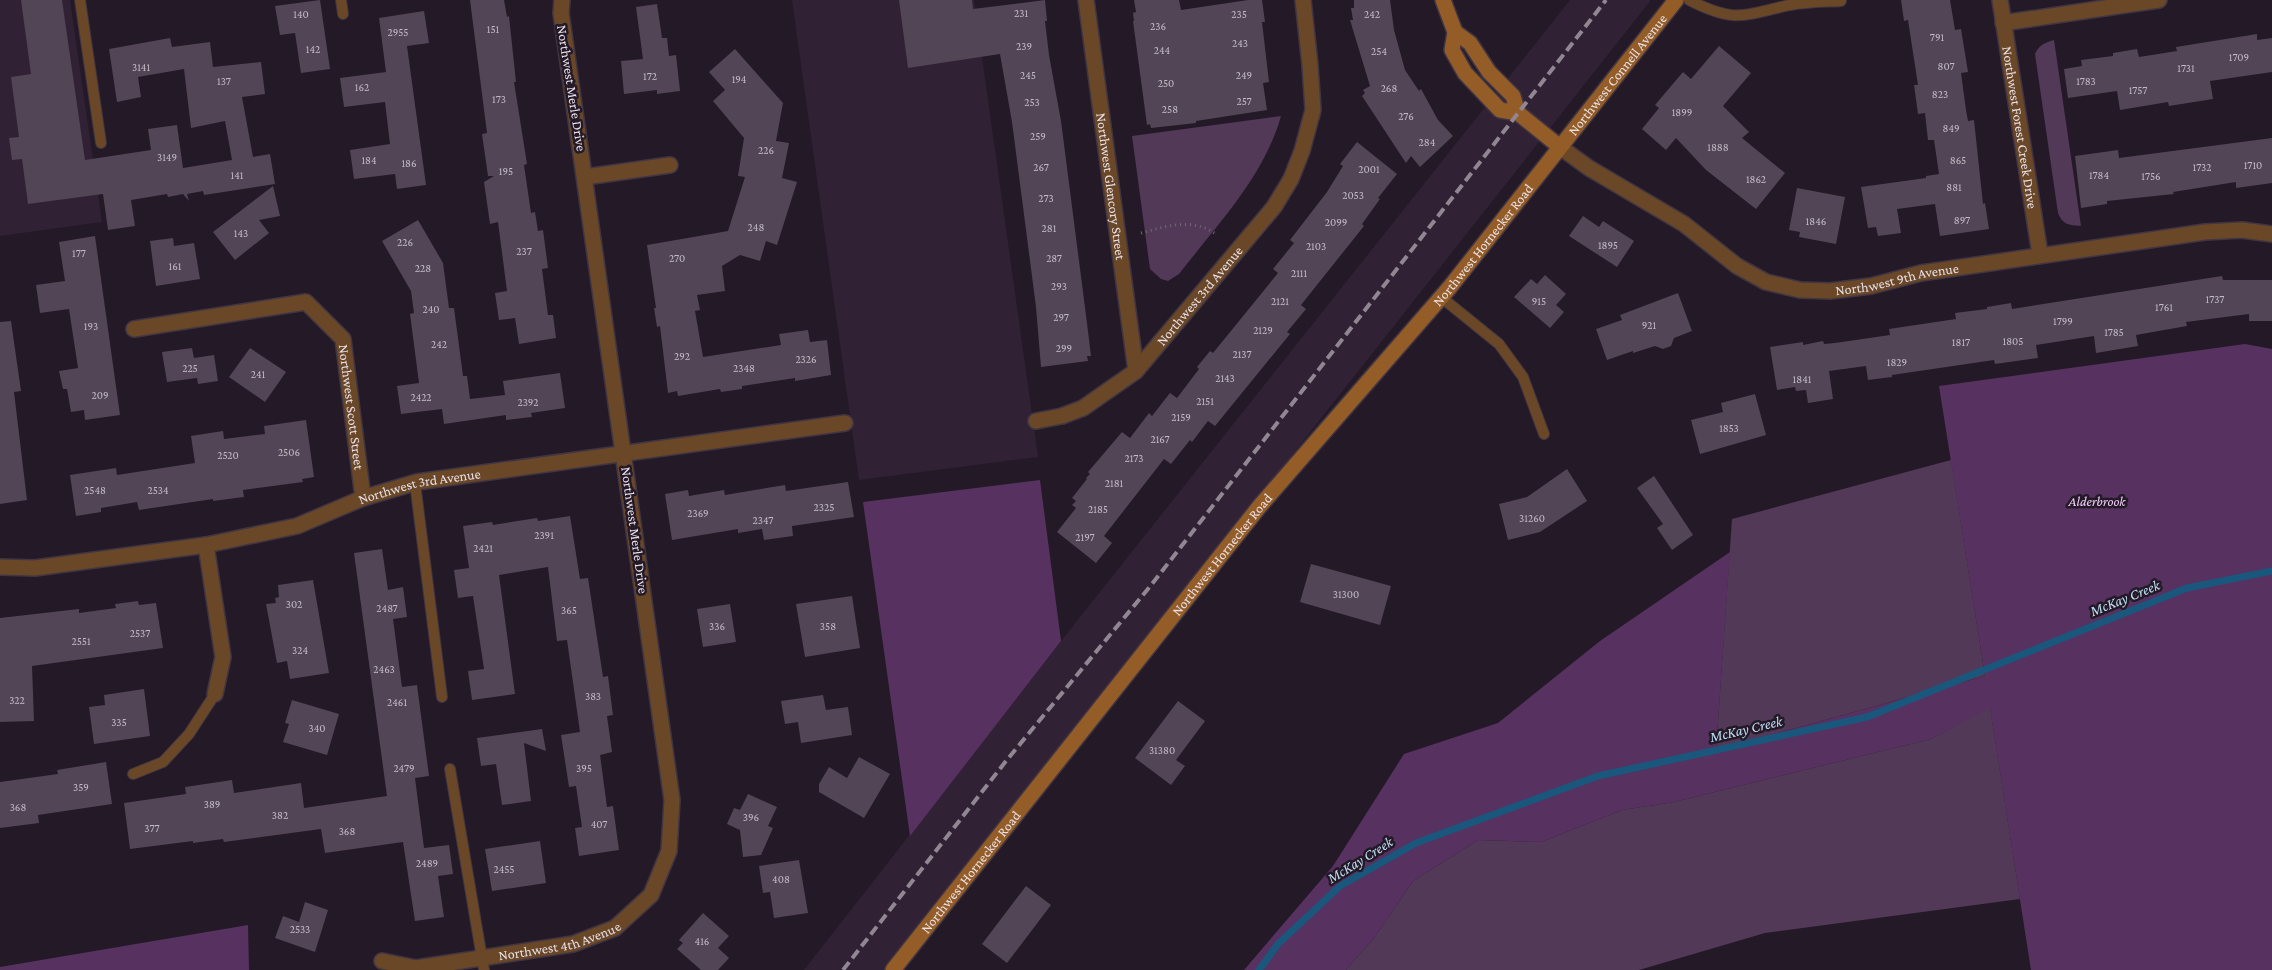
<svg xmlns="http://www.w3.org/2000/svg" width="2272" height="970" font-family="'Crimson Pro',serif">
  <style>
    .built { fill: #302134 }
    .green { fill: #533958 }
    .forest { fill: #573260 }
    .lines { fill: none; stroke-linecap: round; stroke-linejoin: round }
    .stream { stroke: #1a577d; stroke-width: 7 }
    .building { fill: #524555 }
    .lane-casing { stroke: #403542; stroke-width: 12 }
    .street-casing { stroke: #403542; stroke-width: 18 }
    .secondary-casing { stroke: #403542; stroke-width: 18 }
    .path { stroke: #736975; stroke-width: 3; stroke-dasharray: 1 4; stroke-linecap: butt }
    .lane { stroke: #6a4727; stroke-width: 10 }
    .street { stroke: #6a4727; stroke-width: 15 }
    .secondary { stroke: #945c26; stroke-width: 15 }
    .rail { stroke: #908792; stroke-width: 4; stroke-dasharray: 10 5; stroke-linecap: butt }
    .labels { text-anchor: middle; stroke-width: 5; stroke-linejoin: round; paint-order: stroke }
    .number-label { font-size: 11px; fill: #c3bbc6 }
    .street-label { font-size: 14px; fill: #e9e2eb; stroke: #241927 }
    .park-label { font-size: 14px; font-style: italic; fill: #f1cdf9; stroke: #241927 }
    .water-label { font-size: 15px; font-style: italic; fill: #bfdff7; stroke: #241927 }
  </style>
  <rect width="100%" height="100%" fill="#241927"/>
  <g class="built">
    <polygon points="0,0 70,0 102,222 0,236"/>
    <polygon points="792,0 974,0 1038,457 859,480"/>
    <polygon points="1570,0 1651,0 886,970 804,970 1061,641"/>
  </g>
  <g class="green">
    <path d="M2054 40 2081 226C2069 225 2063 225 2058 213L2035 54C2039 45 2044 43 2054 40Z"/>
    <path d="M1281 116C1264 177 1217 225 1179 274L1168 281 1161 279 1150 269 1132 136Z"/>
    <polygon points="1951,460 1985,676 1716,750 1732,519"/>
    <polygon points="1990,707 2020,899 1765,933 1639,970 1346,970 1374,938 1413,881 1478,840 1541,842 1622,810 1674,802 1931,739"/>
  </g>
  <g class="forest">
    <polygon points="2245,344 2272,349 2272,970 2031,970 1990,708 1931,739 1674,802 1622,810 1541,842 1478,840 1413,881 1374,938 1346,970 1244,970 1333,866 1404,754 1498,723 1600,641 1730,552 1716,750 1985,676 1939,386"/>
    <polygon points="1040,480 1061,641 910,836 863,502"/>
    <polygon points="248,925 249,970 0,970 0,967"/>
  </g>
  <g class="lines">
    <polyline class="stream" points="1259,970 1278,944 1340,886 1416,843 1598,776 1867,717 2187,588 2272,571"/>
  </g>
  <g class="building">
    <polygon points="21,0 62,0 85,160 151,150 148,129 177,125 183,168 232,160 225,121 191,128 184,69 138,77 141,97 117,102 109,49 170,38 172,47 210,42 213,67 261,62 265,94 242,97 253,157 270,154 275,184 204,195 203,191 187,194 189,201 183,194 168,197 167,194 131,200 135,226 108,230 103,194 28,204 22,159 12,160 9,138 19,137 11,77 31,74"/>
    <polygon points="320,0 330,69 301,73 295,33 280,35 275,6"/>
    <polygon points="470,0 504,0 507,17 509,16 516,82 514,82 527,164 524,165 531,213 535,212 538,231 543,230 548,268 542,269 548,315 553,315 556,338 519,344 515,318 499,320 495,293 507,291 498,222 490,224 484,182 494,176 488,176 482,134 487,133"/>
    <polygon points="899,0 972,0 973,9 1045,0 1047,21 1045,21 1049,55 1061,121 1087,323 1091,356 1087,356 1088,361 1041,367 1036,307 1012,122 1000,54 908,68"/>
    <polygon points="1134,0 1179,0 1181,10 1248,0 1262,0 1265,22 1262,22 1269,82 1263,83 1267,110 1196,121 1196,123 1151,128 1150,124 1147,125 1133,21 1134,21 1133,13 1136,12"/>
    <polygon points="1354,0 1390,0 1394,30 1405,70 1419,91 1421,89 1438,120 1453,136 1420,167 1411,156 1406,163 1362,96 1365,93 1363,90 1370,86 1350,20 1353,20 1351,8 1354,8"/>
    <polygon points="1901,0 1950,0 1955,30 1961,29 1968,72 1961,73 1966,110 1968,121 1974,120 1983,204 1985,203 1989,229 1940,236 1935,204 1897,209 1901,233 1878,236 1876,227 1868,228 1861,187 1926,178 1926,176 1939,174 1934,140 1928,140 1925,113 1918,114 1914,85 1918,85 1908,20 1904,21"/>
    <polygon points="657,4 662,38 667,38 669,56 676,55 680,91 657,94 657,90 624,94 621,61 643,59 636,7"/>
    <polygon points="424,11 429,43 407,46 426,185 397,189 395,174 354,179 350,150 390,144 385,102 344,107 340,78 386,72 379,18"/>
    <polygon points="2257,34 2257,40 2272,38 2272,72 2210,81 2213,99 2169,106 2168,102 2120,110 2117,91 2068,98 2064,69 2082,66 2081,60 2113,56 2113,53 2137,49 2139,57 2177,51 2176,47"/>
    <polygon points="1719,46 1751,73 1723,106 1749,132 1742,138 1785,173 1756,209 1706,170 1676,138 1666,150 1642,129 1659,108 1655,105 1683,72 1691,79"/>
    <polygon points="735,49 783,103 776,141 789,143 782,178 797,182 777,245 766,241 760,261 740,255 722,266 725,291 697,295 700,310 695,311 703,357 781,345 779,334 808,330 810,342 827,340 831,375 795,381 795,378 742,386 742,389 721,392 720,389 678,396 677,391 668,393 660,326 657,327 654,308 656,308 647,245 728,231 745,177 738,176 744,138 713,101 725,90 709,72"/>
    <polygon points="2272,138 2272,183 2236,188 2236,182 2173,192 2174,194 2107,201 2107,204 2081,208 2075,156 2118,150 2119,158"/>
    <polygon points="1357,142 1397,174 1378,198 1380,199 1362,224 1364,226 1301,305 1306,309 1287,332 1290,334 1215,426 1208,421 1192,442 1190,440 1171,464 1164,459 1104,536 1112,543 1096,563 1057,532 1076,508 1072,505 1076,501 1072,498 1087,479 1086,478 1090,474 1088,472 1122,432 1130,438 1149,413 1152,416 1170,393 1177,398 1199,369 1197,367 1210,351 1213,353 1278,273 1273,269 1294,243 1290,240 1327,192 1343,166 1340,164"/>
    <polygon points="273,186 280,216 259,220 269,233 235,260 213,232"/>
    <polygon points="1797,188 1845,197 1836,244 1799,237 1800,232 1789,230"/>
    <polygon points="1583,216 1599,227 1603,221 1634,241 1617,267 1569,236"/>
    <polygon points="418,220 443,263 449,308 454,308 463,376 467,376 470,399 505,395 503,381 560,373 565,408 531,413 532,417 506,420 506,415 444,424 442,409 401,414 397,386 419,383 410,314 414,313 411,291 382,241"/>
    <polygon points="95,236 120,415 85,420 84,410 71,412 67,389 63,389 59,371 78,368 69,309 40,313 36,285 65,281 59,242"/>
    <polygon points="173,238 174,246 194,243 200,279 156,286 150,241"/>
    <polygon points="1545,275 1566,294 1556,305 1564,312 1550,328 1514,297 1531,279 1537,284"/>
    <polygon points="2222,276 2223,280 2272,280 2272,321 2249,321 2249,314 2186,322 2187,326 2136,335 2138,346 2096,353 2094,336 2036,345 2038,358 1995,364 1994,360 1892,375 1892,377 1868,380 1866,366 1829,371 1833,399 1808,403 1806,390 1796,391 1795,387 1777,390 1770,347 1803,342 1803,345 1823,341 1824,344 1835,343 1890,335 1889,329 1956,319 1955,313 1987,309 1987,307 2011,303 2012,309"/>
    <polygon points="1678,293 1692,331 1674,338 1671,346 1663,349 1655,346 1633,353 1633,351 1607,360 1596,329 1622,320 1620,315"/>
    <polygon points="11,321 21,391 14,392 27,500 0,504 0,322"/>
    <polygon points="192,348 194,358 214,355 218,381 198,384 197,378 167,382 162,352"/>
    <polygon points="250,348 286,372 265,402 229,377"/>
    <polygon points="1755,394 1766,435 1700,454 1691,420 1723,412 1721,403"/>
    <polygon points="306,420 314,477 302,479 303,482 243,490 244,497 213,501 213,499 139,510 137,502 101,508 101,512 76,516 70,475 116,468 117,475 195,463 191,436 223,431 224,439 265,434 264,426"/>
    <polygon points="1567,469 1587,501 1540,532 1508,540 1499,504 1527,497"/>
    <polygon points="1654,476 1693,535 1672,550 1657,528 1663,524 1637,488"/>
    <polygon points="848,482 854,517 792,526 793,536 764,540 762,529 738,533 738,529 672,540 665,494 688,490 689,496 724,490 725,495 785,485 786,491"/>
    <polygon points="570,516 580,579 588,578 603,677 608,676 613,715 607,716 612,752 600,755 607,807 613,806 619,850 579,856 575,828 582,827 576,786 569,787 561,735 580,732 567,640 557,641 548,567 499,575 515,694 472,700 468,671 484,669 473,596 458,598 454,570 469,568 463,526 492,522 493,525 537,518 538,521"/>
    <polygon points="382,549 388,590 403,587 407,617 393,619 402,687 417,685 429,776 415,778 424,848 449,845 453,874 438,876 444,917 415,921 403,842 325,853 321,829 224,842 223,839 193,843 193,841 130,849 124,803 186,794 185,787 232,780 234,793 301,783 304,808 387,796 354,553"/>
    <polygon points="1311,564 1391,586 1380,625 1300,602"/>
    <polygon points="313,580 329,673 290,679 287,661 277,663 266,604 276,603 275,598 279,597 278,585"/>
    <polygon points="852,596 860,648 805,657 796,604"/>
    <polygon points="138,601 139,605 156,603 163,648 32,666 34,721 0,722 0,618 79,609 79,613 116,608 115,604"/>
    <polygon points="730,604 736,642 703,647 697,609"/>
    <polygon points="144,689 150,736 94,744 89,707 105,705 104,695"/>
    <polygon points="823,695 826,710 848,707 852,735 801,743 798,722 785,724 781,701"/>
    <polygon points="292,700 339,714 327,755 283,742 289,724 285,723"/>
    <polygon points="1178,701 1205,721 1176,760 1185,766 1171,785 1135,758"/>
    <polygon points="542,729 546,751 524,743 531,801 502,805 496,764 481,766 477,738"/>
    <polygon points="859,757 890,774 864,818 819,792 819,784 829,767 847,778"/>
    <polygon points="106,762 112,804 38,815 39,823 0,828 0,782 58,774 57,770"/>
    <polygon points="748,794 777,807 768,826 773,828 761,855 743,857 740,830 727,824 734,808 740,810"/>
    <polygon points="540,841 546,883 492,891 485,849"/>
    <polygon points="799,860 808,913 774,918 770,892 763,893 759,866"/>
    <polygon points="1026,886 1051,905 1007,963 982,944"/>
    <polygon points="305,902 328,910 315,952 275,938 283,916 299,922"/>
    <polygon points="703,913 729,936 718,948 729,958 718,970 701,970 677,949 683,943 679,940"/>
  </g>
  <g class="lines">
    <defs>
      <g id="lane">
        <polyline points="80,0 101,143"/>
        <polyline points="341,0 343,14"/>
        <path d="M1689 0C1736 24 1743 15 1790 5 1807 2 1824 2 1841 1"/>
        <polyline points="1441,297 1499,344 1523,377 1544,434"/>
        <polyline points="415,483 442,697"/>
        <polyline points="450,769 484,970"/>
        <polyline points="133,774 163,762 189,734 215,694"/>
      </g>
      <g id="street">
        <path id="s1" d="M1086 0 1136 371"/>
        <path id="s2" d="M2000 0 2040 254"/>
        <polyline points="2003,23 2159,0"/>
        <path id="s3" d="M1560 147 1589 168 1684 224 1737 266 1766 282 1800 290 1830 291 1871 286 1921 273 2205 232 2242 230 2272 234"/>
        <polyline points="585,177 670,165"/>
        <path id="s4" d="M134 329 306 302 343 339 363 498"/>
        <path id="s5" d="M1036 421 1062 416 1083 408 1136 371 1274 207 1291 179 1302 151 1313 110 1310 65 1303 0"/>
        <polyline points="206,545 223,657 215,694"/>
        <path id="s6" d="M0 567 35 568 206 545 297 526 363 498 417 482 845 423"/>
        <path id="s7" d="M382 961 416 968 573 944 615 928 651 895 669 851 672 800 561 13 562 0"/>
      </g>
      <g id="secondary">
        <polyline points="1443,0 1455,32 1452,50 1465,73 1500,110 1518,113 1560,147"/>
        <polyline points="1455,32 1470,43 1489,72 1513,96 1518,113"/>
        <path id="s8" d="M893 970 1259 507 1450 287 1676 0"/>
      </g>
    </defs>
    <use href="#lane" class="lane-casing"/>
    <use href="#street" class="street-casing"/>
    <use href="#secondary" class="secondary-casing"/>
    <path class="path" d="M1141 233C1167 226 1194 217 1217 235"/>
    <use href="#lane" class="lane"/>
    <use href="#street" class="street"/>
    <use href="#secondary" class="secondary"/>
    <polyline class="rail" points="843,970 1006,761 1152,584 1606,0"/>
  </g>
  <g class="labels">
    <g class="number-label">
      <text x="1021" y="17">231</text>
      <text x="301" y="18">140</text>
      <text x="1239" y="18">235</text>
      <text x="1372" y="18">242</text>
      <text x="1158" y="30">236</text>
      <text x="493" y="33">151</text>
      <text x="398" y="36">2955</text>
      <text x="1937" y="41">791</text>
      <text x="1240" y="47">243</text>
      <text x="1024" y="50">239</text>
      <text x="313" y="53">142</text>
      <text x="1162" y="54">244</text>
      <text x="1379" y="55">254</text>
      <text x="2239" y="61">1709</text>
      <text x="1946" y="70">807</text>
      <text x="141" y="71">3141</text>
      <text x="2186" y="72">1731</text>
      <text x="1028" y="79">245</text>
      <text x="1244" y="79">249</text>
      <text x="650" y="80">172</text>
      <text x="739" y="83">194</text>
      <text x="224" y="85">137</text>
      <text x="2086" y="85">1783</text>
      <text x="1166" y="87">250</text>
      <text x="362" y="91">162</text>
      <text x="1389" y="92">268</text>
      <text x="2138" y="94">1757</text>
      <text x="1940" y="98">823</text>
      <text x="499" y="103">173</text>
      <text x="1244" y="105">257</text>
      <text x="1032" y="106">253</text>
      <text x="1170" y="113">258</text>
      <text x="1682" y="116">1899</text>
      <text x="1406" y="120">276</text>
      <text x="1951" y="132">849</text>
      <text x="1038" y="140">259</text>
      <text x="1427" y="146">284</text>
      <text x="1718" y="151">1888</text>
      <text x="766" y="154">226</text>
      <text x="167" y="161">3149</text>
      <text x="369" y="164">184</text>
      <text x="1958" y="164">865</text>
      <text x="409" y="167">186</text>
      <text x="2253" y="169">1710</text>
      <text x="1041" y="171">267</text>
      <text x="2202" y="171">1732</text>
      <text x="1369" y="173">2001</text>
      <text x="506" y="175">195</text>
      <text x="237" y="179">141</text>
      <text x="2099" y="179">1784</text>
      <text x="2151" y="180">1756</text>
      <text x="1756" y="183">1862</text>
      <text x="1954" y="191">881</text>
      <text x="1353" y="199">2053</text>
      <text x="1046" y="202">273</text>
      <text x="1962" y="224">897</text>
      <text x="1816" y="225">1846</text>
      <text x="1336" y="226">2099</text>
      <text x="756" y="231">248</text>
      <text x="1049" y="232">281</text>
      <text x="241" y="237">143</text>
      <text x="405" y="246">226</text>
      <text x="1608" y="249">1895</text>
      <text x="1316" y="250">2103</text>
      <text x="524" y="255">237</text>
      <text x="79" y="257">177</text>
      <text x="677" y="262">270</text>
      <text x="1054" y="262">287</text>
      <text x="175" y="270">161</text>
      <text x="423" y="272">228</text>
      <text x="1299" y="277">2111</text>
      <text x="1059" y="290">293</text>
      <text x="2215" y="303">1737</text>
      <text x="1280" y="305">2121</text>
      <text x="1539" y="305">915</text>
      <text x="2164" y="311">1761</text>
      <text x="431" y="313">240</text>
      <text x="1061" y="321">297</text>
      <text x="2063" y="325">1799</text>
      <text x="1649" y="329">921</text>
      <text x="91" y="330">193</text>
      <text x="1263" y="334">2129</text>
      <text x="2114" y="336">1785</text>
      <text x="2013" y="345">1805</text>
      <text x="1961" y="346">1817</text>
      <text x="439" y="348">242</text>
      <text x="1064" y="352">299</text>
      <text x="1242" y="358">2137</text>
      <text x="682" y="360">292</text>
      <text x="806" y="363">2326</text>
      <text x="1897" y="366">1829</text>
      <text x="190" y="372">225</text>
      <text x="744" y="372">2348</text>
      <text x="258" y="378">241</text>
      <text x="1225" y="382">2143</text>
      <text x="1802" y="383">1841</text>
      <text x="100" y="399">209</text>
      <text x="421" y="401">2422</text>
      <text x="1205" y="405">2151</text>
      <text x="528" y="406">2392</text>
      <text x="1181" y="421">2159</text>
      <text x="1729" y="432">1853</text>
      <text x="1160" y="443">2167</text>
      <text x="289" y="456">2506</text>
      <text x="228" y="459">2520</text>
      <text x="1134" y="462">2173</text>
      <text x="1114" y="487">2181</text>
      <text x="95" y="494">2548</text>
      <text x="158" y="494">2534</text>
      <text x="824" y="511">2325</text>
      <text x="1098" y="513">2185</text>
      <text x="698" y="517">2369</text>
      <text x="1532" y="522">31260</text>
      <text x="763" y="524">2347</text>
      <text x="544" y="539">2391</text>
      <text x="1085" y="541">2197</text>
      <text x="483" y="552">2421</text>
      <text x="1346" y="598">31300</text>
      <text x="294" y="608">302</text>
      <text x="387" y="612">2487</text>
      <text x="569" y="614">365</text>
      <text x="717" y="630">336</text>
      <text x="828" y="630">358</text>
      <text x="140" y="637">2537</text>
      <text x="81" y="645">2551</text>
      <text x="300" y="654">324</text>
      <text x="384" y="673">2463</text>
      <text x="593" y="700">383</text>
      <text x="17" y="704">322</text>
      <text x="397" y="706">2461</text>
      <text x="119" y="726">335</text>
      <text x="317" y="732">340</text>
      <text x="1162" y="754">31380</text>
      <text x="404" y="772">2479</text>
      <text x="584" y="772">395</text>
      <text x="81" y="791">359</text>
      <text x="212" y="808">389</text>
      <text x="18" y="811">368</text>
      <text x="280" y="819">382</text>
      <text x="751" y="821">396</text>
      <text x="599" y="828">407</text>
      <text x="152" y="832">377</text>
      <text x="347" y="835">368</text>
      <text x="427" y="867">2489</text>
      <text x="504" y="873">2455</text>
      <text x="781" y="883">408</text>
      <text x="300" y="933">2533</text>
      <text x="702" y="945">416</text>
    </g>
    <g class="street-label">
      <text dy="5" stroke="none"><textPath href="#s8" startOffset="1152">Northwest Connell Avenue</textPath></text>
      <text transform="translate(572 88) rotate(81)" y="5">Northwest Merle Drive</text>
      <text dy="5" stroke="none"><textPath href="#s2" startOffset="129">Northwest Forest Creek Drive</textPath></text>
      <text dy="5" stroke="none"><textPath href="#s1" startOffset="188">Northwest Glencory Street</textPath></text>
      <text dy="5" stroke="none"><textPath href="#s8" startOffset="935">Northwest Hornecker Road</textPath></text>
      <text dy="5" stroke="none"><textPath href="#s3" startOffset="380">Northwest 9th Avenue</textPath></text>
      <text dy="5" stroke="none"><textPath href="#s5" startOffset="212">Northwest 3rd Avenue</textPath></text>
      <text dy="5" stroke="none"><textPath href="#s4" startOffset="295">Northwest Scott Street</textPath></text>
      <text dy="5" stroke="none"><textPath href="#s6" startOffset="430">Northwest 3rd Avenue</textPath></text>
      <text transform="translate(635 530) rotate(82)" y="5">Northwest Merle Drive</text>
      <text dy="5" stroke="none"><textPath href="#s8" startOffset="530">Northwest Hornecker Road</textPath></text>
      <text dy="5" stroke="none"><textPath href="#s8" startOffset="125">Northwest Hornecker Road</textPath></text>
      <text dy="5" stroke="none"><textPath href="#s7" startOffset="181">Northwest 4th Avenue</textPath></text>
    </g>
    <g class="park-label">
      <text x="2097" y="506">Alderbrook</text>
    </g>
    <g class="water-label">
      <text transform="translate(2125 598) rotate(-22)" y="5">McKay Creek</text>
      <text transform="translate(1746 729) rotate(-13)" y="5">McKay Creek</text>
      <text transform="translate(1360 860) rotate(-32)" y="5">McKay Creek</text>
    </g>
  </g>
</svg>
